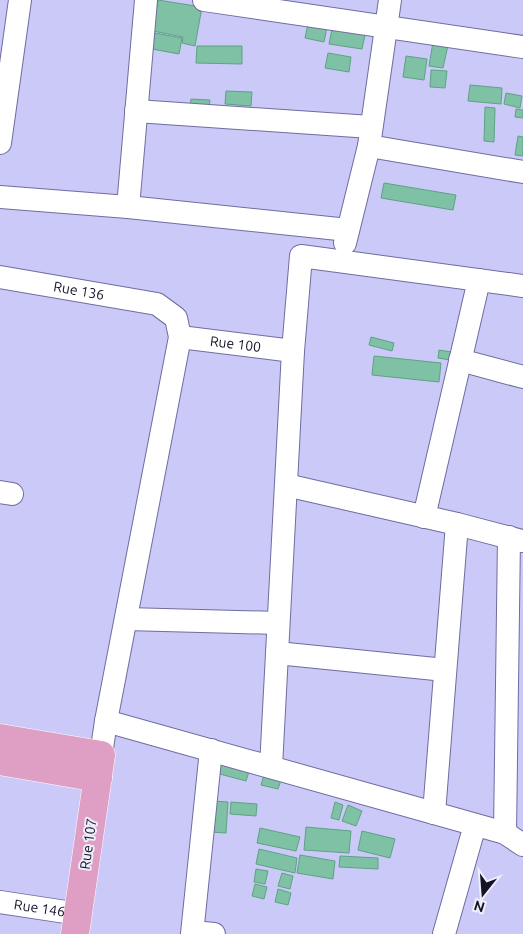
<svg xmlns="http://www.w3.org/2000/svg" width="523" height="934" font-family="Ubuntu,sans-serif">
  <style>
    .building { fill: #7fc1a5; stroke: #5fa186 }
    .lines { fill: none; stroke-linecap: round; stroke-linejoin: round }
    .minor-casing { stroke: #6f6da0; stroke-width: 24 }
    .major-casing { stroke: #fff; stroke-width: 29 }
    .minor { stroke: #fff; stroke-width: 22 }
    .major { stroke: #df9fc5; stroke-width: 28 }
    .labels { text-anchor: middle; stroke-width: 4; stroke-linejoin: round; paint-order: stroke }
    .street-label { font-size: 14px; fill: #131226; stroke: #eeeefa }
  </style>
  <rect width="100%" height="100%" fill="#cac9f7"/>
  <g class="building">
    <polygon points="158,0 202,7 195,46 182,43 183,37 153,31"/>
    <polygon points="308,24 327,27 324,42 305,38"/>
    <polygon points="332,29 365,35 362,49 329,44"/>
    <polygon points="155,33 182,38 179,54 152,49"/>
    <polygon points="433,42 448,45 443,68 429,66"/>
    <polygon points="197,46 242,46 242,64 196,63"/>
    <polygon points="328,53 351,57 349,72 325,68"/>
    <polygon points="406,56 427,59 424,80 403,77"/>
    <polygon points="431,70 447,71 445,88 430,87"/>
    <polygon points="470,85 502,88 501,104 468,101"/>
    <polygon points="226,91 252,92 251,106 225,104"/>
    <polygon points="506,93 522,96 520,108 504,104"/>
    <polygon points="191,99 210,100 209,109 190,108"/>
    <polygon points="485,107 495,108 494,142 484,141"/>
    <polygon points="516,109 523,110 523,118 515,117"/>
    <polygon points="518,136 523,137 523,156 515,155"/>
    <polygon points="384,183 456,195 453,210 381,198"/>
    <polygon points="371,337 394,343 392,351 369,345"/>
    <polygon points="439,350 452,352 450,360 438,358"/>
    <polygon points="374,356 441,363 439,382 372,375"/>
    <polygon points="219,759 250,768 246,781 216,773"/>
    <polygon points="264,775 281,780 278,789 261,785"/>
    <polygon points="213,801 228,802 226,833 211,832"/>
    <polygon points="231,802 257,804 256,816 230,814"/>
    <polygon points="335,802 343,805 339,820 331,818"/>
    <polygon points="348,805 362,811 356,826 342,821"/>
    <polygon points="306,827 351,831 349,853 304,850"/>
    <polygon points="260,828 300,837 296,851 257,843"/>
    <polygon points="362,831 395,839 390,858 358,850"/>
    <polygon points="259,849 297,858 295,873 256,864"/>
    <polygon points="300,855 335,861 333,879 297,873"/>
    <polygon points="340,856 378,858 378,869 339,867"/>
    <polygon points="256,869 268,871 265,884 254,882"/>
    <polygon points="282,873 293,876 290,889 278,886"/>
    <polygon points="255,884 267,887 264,899 252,896"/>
    <polygon points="278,889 291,893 288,905 275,902"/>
  </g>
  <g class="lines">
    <defs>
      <g id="minor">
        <polyline points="204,0 523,47"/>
        <polyline points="136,111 371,127"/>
        <polyline points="0,143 20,0"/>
        <polyline points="369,146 523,172"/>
        <polyline points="0,197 128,207 348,230"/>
        <polyline points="128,207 146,0"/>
        <polyline points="345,243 369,146 390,0"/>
        <path id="s1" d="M0 277 157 304 176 318 180 337 106 721 101 755"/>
        <path id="s2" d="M180 337 293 351"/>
        <polyline points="460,360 523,377"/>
        <polyline points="286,485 457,524 522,541"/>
        <polyline points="0,492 12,494"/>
        <polyline points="424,517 479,280"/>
        <polyline points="126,619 278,623"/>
        <polyline points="277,653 445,670"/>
        <polyline points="106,721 505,833 523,845"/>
        <polyline points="271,767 293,351 301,256 523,286"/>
        <polyline points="434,813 457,524"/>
        <polyline points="505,833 509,537"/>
        <path id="s3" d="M0 902 79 914"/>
        <polyline points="193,932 214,934"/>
        <polyline points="192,934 211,750"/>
        <polyline points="444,934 475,825"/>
      </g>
      <g id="major">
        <polyline points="0,738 101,755 75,934"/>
        <polyline points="0,761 98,778"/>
      </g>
    </defs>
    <use href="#minor" class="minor-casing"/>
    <use href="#major" class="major-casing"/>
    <use href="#minor" class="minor"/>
    <use href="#major" class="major"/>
  </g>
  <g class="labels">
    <g class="street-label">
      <text dy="5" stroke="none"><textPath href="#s1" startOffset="80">Rue 136</textPath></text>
      <text dy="5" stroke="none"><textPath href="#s2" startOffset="56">Rue 100</textPath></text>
      <text transform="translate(88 844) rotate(-82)" y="5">Rue 107</text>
      <text dy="5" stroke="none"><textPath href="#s3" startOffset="40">Rue 146</textPath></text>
    </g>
  </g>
  <g transform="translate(483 894) rotate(197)" stroke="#eeeefa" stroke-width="4" paint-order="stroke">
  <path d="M0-4L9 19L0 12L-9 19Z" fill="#131226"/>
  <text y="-8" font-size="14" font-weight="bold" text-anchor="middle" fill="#131226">N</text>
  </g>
</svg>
